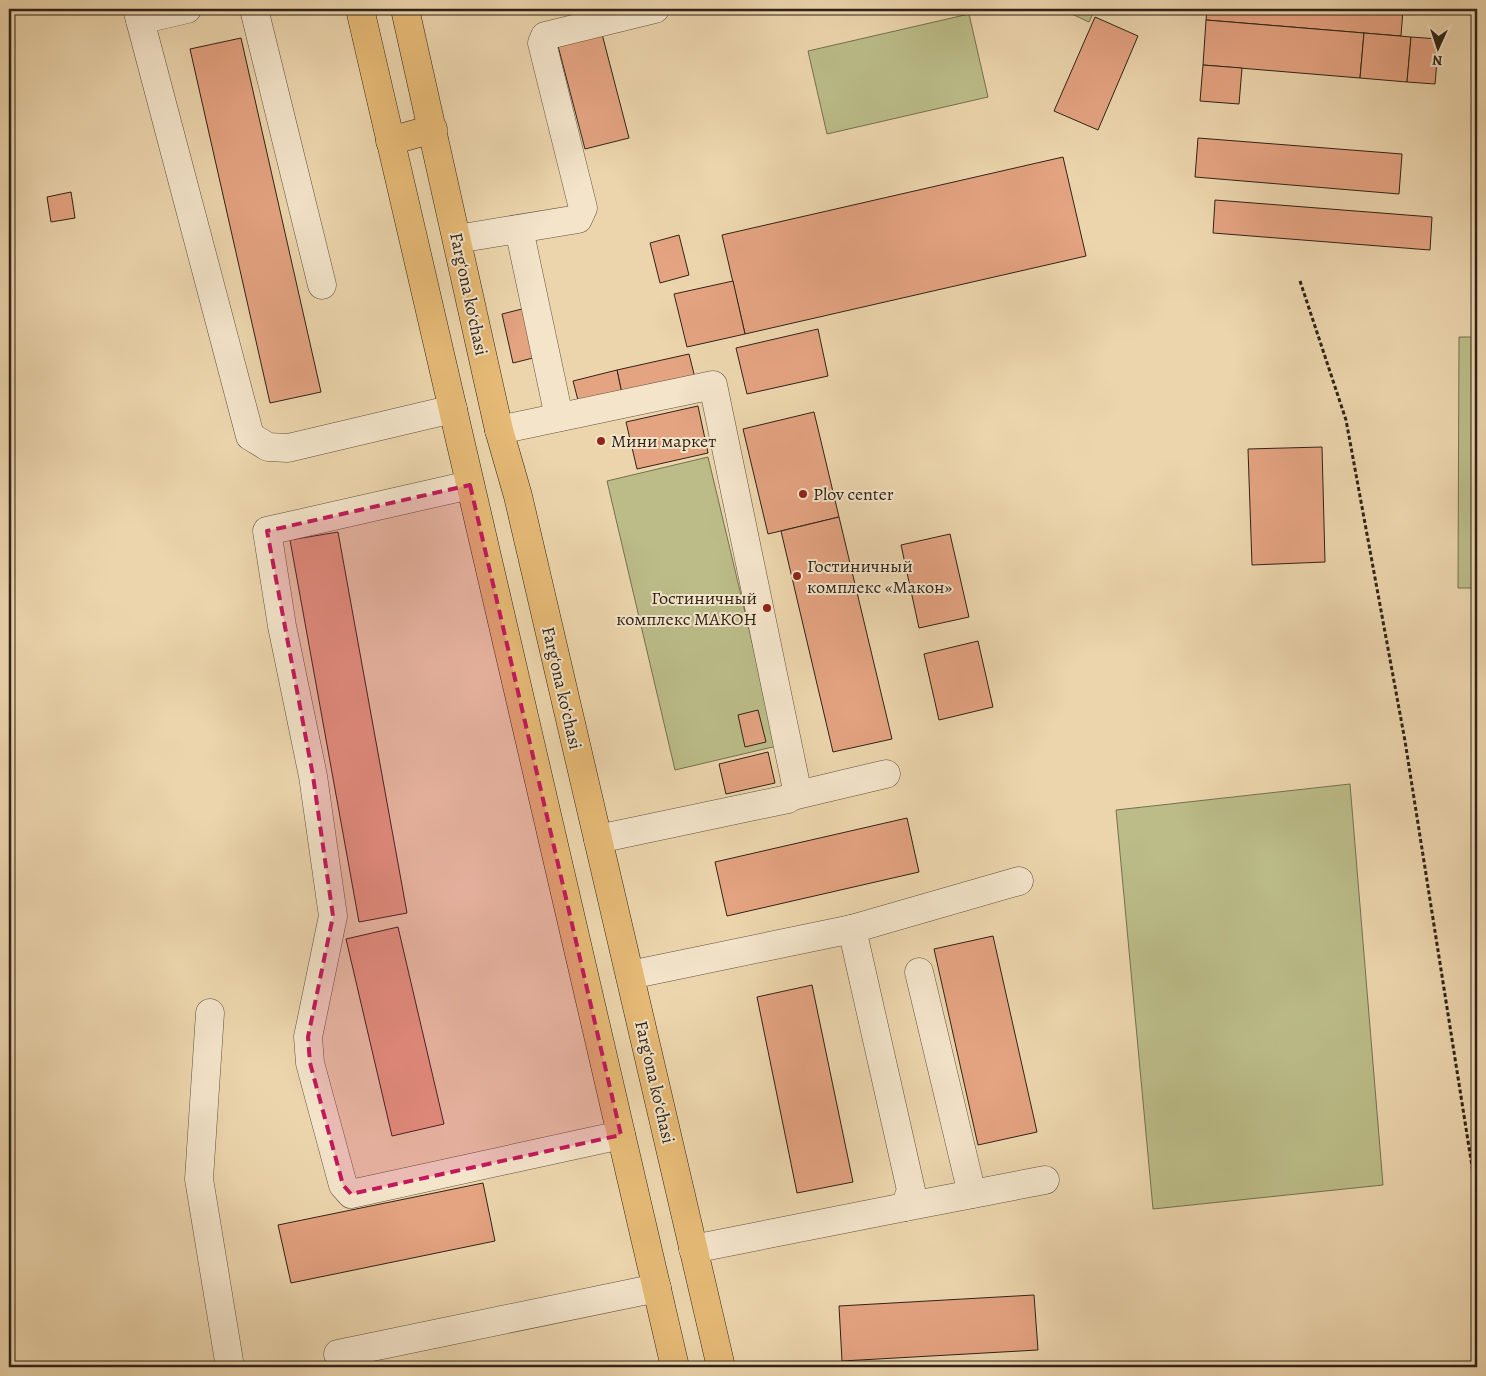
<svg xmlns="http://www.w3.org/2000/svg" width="1486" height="1376" font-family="Alegreya,serif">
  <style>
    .green { fill: #bbbc88; stroke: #757050 }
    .building { fill: #e4a381; stroke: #2f2317 }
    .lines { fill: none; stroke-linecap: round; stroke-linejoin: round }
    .minor-casing { stroke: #5e503c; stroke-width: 29 }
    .major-casing { stroke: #2f2317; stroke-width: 29 }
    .path { stroke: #2f2317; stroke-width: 3; stroke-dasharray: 4 2.5; stroke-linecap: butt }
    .minor { stroke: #f3e4ca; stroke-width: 28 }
    .major { stroke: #e6ba76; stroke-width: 28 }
    .marked { fill: #c2185b; fill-opacity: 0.2; stroke: #c2185b; stroke-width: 4; stroke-dasharray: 10 6; stroke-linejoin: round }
    .poi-dot { fill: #8f2418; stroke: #f3e4ca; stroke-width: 2 }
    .labels { text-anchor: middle; stroke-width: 4; stroke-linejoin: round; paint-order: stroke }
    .street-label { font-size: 18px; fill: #2f2317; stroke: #f3e4ca }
    .poi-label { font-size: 18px; fill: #2f2317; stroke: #f3e4ca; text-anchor: start }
  </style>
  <rect width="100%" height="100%" fill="#ecd5ad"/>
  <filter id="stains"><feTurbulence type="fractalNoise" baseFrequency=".004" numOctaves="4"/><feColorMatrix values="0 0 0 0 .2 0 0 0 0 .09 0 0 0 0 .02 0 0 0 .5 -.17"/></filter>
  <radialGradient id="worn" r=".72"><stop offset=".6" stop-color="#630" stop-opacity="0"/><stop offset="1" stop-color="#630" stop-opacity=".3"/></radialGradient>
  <g class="green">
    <polygon points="1061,9 1095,9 1089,22"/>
    <polygon points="969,14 988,97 827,134 808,51"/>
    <polygon points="1459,337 1477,337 1477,588 1458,588"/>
    <polygon points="708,457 777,746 675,770 607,481"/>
    <polygon points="1350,784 1383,1185 1153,1209 1116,810"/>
  </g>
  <g class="building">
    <polygon points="572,9 612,9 575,19"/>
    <polygon points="1207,9 1403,9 1401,36 1206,20"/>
    <polygon points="1095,17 1138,36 1098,130 1054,111"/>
    <polygon points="1206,20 1364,33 1360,78 1203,65"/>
    <polygon points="1364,33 1411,37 1407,82 1360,78"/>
    <polygon points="602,34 629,138 585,149 558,46"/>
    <polygon points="1411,37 1439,39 1435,84 1407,82"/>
    <polygon points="241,38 321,392 270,403 190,49"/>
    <polygon points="1203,65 1242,68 1239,104 1200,101"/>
    <polygon points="1198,138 1402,154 1399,194 1195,177"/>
    <polygon points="1063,157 1086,256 745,334 722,235"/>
    <polygon points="71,192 75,218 51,222 47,197"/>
    <polygon points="1215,200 1432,217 1430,250 1213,233"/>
    <polygon points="679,235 689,275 660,283 650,243"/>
    <polygon points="733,281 745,334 687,347 674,294"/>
    <polygon points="530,307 541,356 513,363 502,314"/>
    <polygon points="818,329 828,376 747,394 736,348"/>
    <polygon points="689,354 696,382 623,399 617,370"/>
    <polygon points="617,370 623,399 580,408 573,381"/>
    <polygon points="698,406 708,453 637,469 626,422"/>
    <polygon points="814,412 839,517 768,534 743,429"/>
    <polygon points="1322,447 1325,562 1252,565 1248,449"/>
    <polygon points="839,517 892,739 833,752 781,531"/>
    <polygon points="338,532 407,913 359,922 290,540"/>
    <polygon points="950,534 969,617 919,628 901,545"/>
    <polygon points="978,641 993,707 939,720 924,654"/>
    <polygon points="758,710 766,742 745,747 738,715"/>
    <polygon points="768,752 775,783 726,794 719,764"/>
    <polygon points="907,818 919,872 727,916 715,862"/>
    <polygon points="398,927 444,1124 392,1136 346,939"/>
    <polygon points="993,936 1037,1132 978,1145 934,949"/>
    <polygon points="812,985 853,1182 797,1193 757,997"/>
    <polygon points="483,1183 495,1241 291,1283 278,1225"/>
    <polygon points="1034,1295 1038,1350 842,1361 839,1306"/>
  </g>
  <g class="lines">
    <defs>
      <g id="minor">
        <polyline points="137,9 140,20 187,9"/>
        <polyline points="254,9 322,285"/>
        <polyline points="140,20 250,436 268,447 288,448 453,409"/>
        <polyline points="519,229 559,417"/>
        <polyline points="457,239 578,219 583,208 542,43 545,36 655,9"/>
        <polyline points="499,430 713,385 796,785 796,793 788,799 598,839"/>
        <polyline points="470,485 267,531 282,626 313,776 333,916 308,1037 310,1063 343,1185 351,1194 621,1135"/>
        <polyline points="793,796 886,774"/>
        <polyline points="852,929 1019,881"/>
        <polyline points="919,972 972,1194"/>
        <polyline points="630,975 852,929 911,1190 905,1207 693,1249"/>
        <polyline points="210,1013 199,1179 230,1367"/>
        <polyline points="905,1207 1045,1180"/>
        <polyline points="338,1354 657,1288"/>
      </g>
      <g id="major">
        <polyline points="360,9 675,1367"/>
        <polyline points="405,9 499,430 518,496 721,1367"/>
        <polyline points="390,141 433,129"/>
      </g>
    </defs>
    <use href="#minor" class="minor-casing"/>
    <use href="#major" class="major-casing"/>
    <polyline class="path" points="1300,281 1346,420 1405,741 1477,1198"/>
    <use href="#minor" class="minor"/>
    <use href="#major" class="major"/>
  </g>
  <path class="marked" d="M470 485 621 1135 351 1194 343 1185 310 1063 308 1037 333 916 313 776 267 531Z"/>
  <g class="poi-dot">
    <circle cx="601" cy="441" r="5"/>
    <circle cx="803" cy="494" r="5"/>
    <circle cx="797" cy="576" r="5"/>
    <circle cx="767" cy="608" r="5"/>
  </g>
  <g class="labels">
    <g class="street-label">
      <text transform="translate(469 294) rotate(78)" y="6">Fargʻona koʻchasi</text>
      <text transform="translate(562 688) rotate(77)" y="6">Fargʻona koʻchasi</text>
      <text transform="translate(655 1082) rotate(77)" y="6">Fargʻona koʻchasi</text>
    </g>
    <g class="poi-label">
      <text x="611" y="447">Мини маркет</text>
      <text x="813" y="500">Plov center</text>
      <text x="807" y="572">Гостиничный<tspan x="807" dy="21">комплекс «Макон»</tspan></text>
      <text x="757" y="604" text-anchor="end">Гостиничный<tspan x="757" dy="21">комплекс МАКОН</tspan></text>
    </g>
  </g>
  <rect width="1486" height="1376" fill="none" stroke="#ecd5ad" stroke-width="30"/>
  <rect x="10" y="10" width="1466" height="1356" fill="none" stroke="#2f2317" stroke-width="2.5"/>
  <rect x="15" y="15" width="1456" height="1346" fill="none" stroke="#2f2317"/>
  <g transform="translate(1438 48) rotate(183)" stroke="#f3e4ca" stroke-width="4" paint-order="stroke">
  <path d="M0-4L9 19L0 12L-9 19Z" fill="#2f2317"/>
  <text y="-8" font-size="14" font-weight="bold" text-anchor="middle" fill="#2f2317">N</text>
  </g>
  <rect width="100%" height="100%" filter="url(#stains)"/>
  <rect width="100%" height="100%" fill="url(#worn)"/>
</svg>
